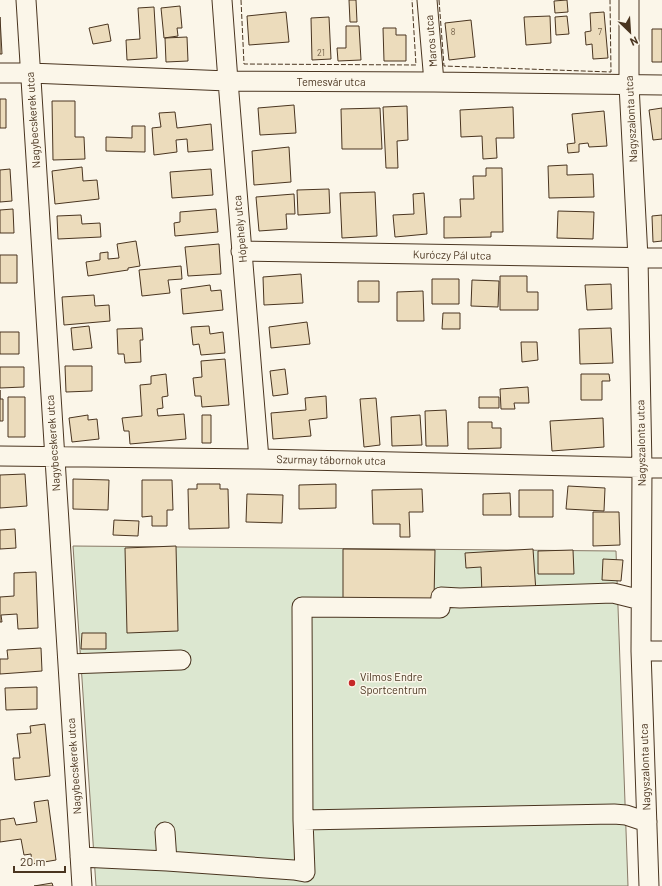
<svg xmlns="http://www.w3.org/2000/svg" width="662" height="886" font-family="Barlow,sans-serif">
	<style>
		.green { fill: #dce7d0; stroke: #887966 }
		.building { fill: #ecdcbc; stroke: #4a3520 }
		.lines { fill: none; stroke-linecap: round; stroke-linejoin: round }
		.minor-casing { stroke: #4a3520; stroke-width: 21 }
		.minor { stroke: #fbf6e9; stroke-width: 19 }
		.fence { stroke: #4a3520; stroke-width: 1; stroke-dasharray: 5 2; stroke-linecap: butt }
		.poi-dot { fill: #c62828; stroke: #fbf6e9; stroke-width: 1.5 }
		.labels { text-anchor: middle; stroke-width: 3; stroke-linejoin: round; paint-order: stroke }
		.number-label { font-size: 9px; fill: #725f47 }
		.street-label { font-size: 11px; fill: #4a3520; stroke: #fbf6e9 }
		.poi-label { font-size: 11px; fill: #4a3520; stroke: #fbf6e9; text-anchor: start }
	</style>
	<rect width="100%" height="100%" fill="#fbf6e9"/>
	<path class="green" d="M73,546L616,551L628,886H96Z"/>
	<path class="building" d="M349,0H356L357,22H350Z
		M567,0L568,12L555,13L554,1Z
		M180,6L182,28H177L178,36L164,38L161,8Z
		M154,7L157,58L127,60L126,40L140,39L138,8Z
		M286,12L289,42L249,45L247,16Z
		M604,12L608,58L593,59L592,44L586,45L585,32L591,31L590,13Z
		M550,16L551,43L526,45L524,17Z
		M567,16L569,34L556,35L555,17Z
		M0,17L2,54H0Z
		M329,17L331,59L312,60L311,18Z
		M471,20L475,57L449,60L445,23Z
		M108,24L111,41L93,44L89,28Z
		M346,26H359L361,60L338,61L337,48H346Z
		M383,28H396V35H406V61H384Z
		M652,29H662V62H652Z
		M187,37L188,61L166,62L165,38Z
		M0,99H6V128H0Z
		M52,101H75V137H84L85,159L53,160Z
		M294,105L296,133L260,135L258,108Z
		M407,106L408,140L397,141L398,168H386L383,107Z
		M513,107L514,138H496L497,158L483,159L482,136L461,137L460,110Z
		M380,108L382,149H342L341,109Z
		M662,108V139L653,140L649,110Z
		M604,111L607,146L589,147L588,143L579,144V152L568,153L567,144L575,143L572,114Z
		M175,112L177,128L211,124L213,150L188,152L187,139L176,140L177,152L154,155L152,128L161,127L159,113Z
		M132,126H145V152L106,151V137L132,138Z
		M289,147L291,182L254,185L252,151Z
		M567,165V175L593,174L594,197L549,198L548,166Z
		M82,167L83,181L97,180L99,199L55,204L52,171Z
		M486,168H502L503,232H491V237L444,238V217H461L460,199H474L473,176H486Z
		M10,169L12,201L0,202V170Z
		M211,169L213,195L172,198L170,172Z
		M329,189L330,213L298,215L297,190Z
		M375,192L377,236L342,238L340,193Z
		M424,193L427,234L395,237L393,215L414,214L413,194Z
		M294,194L295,214H286L287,229L259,231L256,197Z
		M13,209L14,233H0V210Z
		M216,209L218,232L175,236L174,223L180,222V212Z
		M558,211L594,212L593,239L557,238Z
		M81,215L82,224L100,223L101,237L58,239L57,216Z
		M662,215V241L653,242L652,216Z
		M136,241L140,266L128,268V270L88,276L86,262L100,260V253L108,252V259L119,258L117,244Z
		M219,244L221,274L188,276L185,247Z
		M0,255H17V283H0Z
		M181,266L182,279L168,280L170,293L142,296L139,270Z
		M301,274L303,303L264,305L263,277Z
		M500,276H527V292H538V310H500Z
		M432,279H459V304H432Z
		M472,280L499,281L498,307L471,306Z
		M358,281H379V302H358Z
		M611,284L612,309L587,310L585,285Z
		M210,285L211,291L221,290L223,310L183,314L181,289Z
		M423,291L424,321H397V292Z
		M94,295L95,306L109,305L110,321L64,325L62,297Z
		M443,313H460V329H442Z
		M307,322L310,344L271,348L269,327Z
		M89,326L92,348L73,350L71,328Z
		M209,326L210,334L223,332L225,353L201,355L199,344L193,345L191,327Z
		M142,328L143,340H140L141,362L125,363L124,354H118L117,329Z
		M611,328L613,363L580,364L579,329Z
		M0,332H19V354H0Z
		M521,342H537L538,360L522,362Z
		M225,359L229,405L202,407L201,396H195L193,378L202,377L201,361Z
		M65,366H92V391L66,392Z
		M0,367H24V387L0,388Z
		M285,369L288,394L273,396L270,371Z
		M166,374L168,396L162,397L163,408L157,409L158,416L184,414L186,439L130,444L129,431H124L122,418L142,416L140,385L151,384V376Z
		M581,374H609L610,381H602V400H581Z
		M528,387L529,403H514L515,409H501L500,389Z
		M0,390V399H3V421H0Z
		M326,396L327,418L309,420L311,436L273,439L271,413L306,410L305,398Z
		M8,397H25V437H8Z
		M479,397H499V408H479Z
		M376,398L380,445L364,447L360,399Z
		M446,410L448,446H426L425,411Z
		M88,415V420L97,419L99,439L72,442L69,418Z
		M202,415H211V443H202Z
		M420,415L422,445L392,446L391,417Z
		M603,418L604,447L552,451L550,421Z
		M468,422H492V428H501V448L468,449Z
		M25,474L27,506L0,508V475Z
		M73,479L109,480L108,510L73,509Z
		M142,480H172L173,510H167V526H152V516L142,517Z
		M197,484H220V489H228L229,528L189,529L188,489H197Z
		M336,484V508L299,509V485Z
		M568,486L605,488L604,511L566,509Z
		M422,489L423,512H409L410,537H400V524H373L372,490Z
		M519,490H553V517H519Z
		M510,493L511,515H483V494Z
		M247,494L283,495L282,523L246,522Z
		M593,512H619L620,545L593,546Z
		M114,520L139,521L138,536L113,535Z
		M15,529L16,548L0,549V530Z
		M176,546L178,631L127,633L125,548Z
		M343,549L435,550L434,599L343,598Z
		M533,549L536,592L482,595L481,567L466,568L465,553Z
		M573,550L574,574H538V551Z
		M603,559L623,560L621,581L602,580Z
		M36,572L38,628L18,629L17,614L1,615L2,622H0V597L14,596V573Z
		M82,633H106V649H81Z
		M41,648L42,671L0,674V659H8L7,650Z
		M37,687V709L6,710L5,688Z
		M45,724L50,776L15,780L13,758H20L17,734L31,733L30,726Z
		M48,800L56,860L32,864L31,854L24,855L21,839L0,842V820L14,818L16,825L37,822L34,802Z
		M52,883L53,886H34Z"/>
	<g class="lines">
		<g class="minor-casing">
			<path id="minor" d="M26,0L82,886
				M222,0L228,81L259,459
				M427,0L434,82
				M629,0V85L638,258L642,468L641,651L649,886
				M0,73H30L228,81L434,82L662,85
				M241,251L662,258
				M0,456L259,459L662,468
				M641,651H662
				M68,664L181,660
				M303,820L614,814L626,815L647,822
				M165,832L167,861
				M80,857L167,861L294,870L305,872L303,820L302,607L440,608L441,597L460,598L613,593L641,600"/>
		</g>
		<use href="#minor" class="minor"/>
		<path class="fence" d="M241,0L244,64L416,65L412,0
			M439,0L444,66L611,72L610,0"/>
	</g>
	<circle class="poi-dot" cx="352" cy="683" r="4"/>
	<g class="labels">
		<g class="number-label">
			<text x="453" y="35">8</text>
			<text x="600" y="35">7</text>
			<text x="321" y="56">21</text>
		</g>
		<g class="street-label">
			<text transform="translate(431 41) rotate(-95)" y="4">Maros utca</text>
			<text x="331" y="86">Temesvár utca</text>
			<text transform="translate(631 119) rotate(-93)" y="4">Nagyszalonta utca</text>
			<text transform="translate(33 120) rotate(-94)" y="4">Nagybecskerek utca</text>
			<text transform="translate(240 229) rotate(-95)" y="4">Hópehely utca</text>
			<text transform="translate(452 255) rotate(1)" y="4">Kuróczy Pál utca</text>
			<text transform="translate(53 443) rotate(-94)" y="4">Nagybecskerek utca</text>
			<text transform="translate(641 443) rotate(-91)" y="4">Nagyszalonta utca</text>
			<text transform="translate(331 460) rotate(1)" y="4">Szurmay tábornok utca</text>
			<text transform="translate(74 766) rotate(-94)" y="4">Nagybecskerek utca</text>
			<text transform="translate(645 767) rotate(-92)" y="4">Nagyszalonta utca</text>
		</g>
		<g class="poi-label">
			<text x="360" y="681">Vilmos Endre<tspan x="360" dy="13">Sportcentrum</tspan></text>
		</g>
	</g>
	<g transform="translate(630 32) rotate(155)" stroke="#fbf6e9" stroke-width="3" paint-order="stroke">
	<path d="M0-3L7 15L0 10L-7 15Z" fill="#4a3520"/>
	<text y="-6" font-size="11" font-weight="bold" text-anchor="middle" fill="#4a3520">N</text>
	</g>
	<path d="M14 866v6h51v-6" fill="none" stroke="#4a3520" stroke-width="2"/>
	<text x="20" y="866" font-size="12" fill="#4a3520" stroke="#fbf6e9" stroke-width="3" paint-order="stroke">20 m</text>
</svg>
